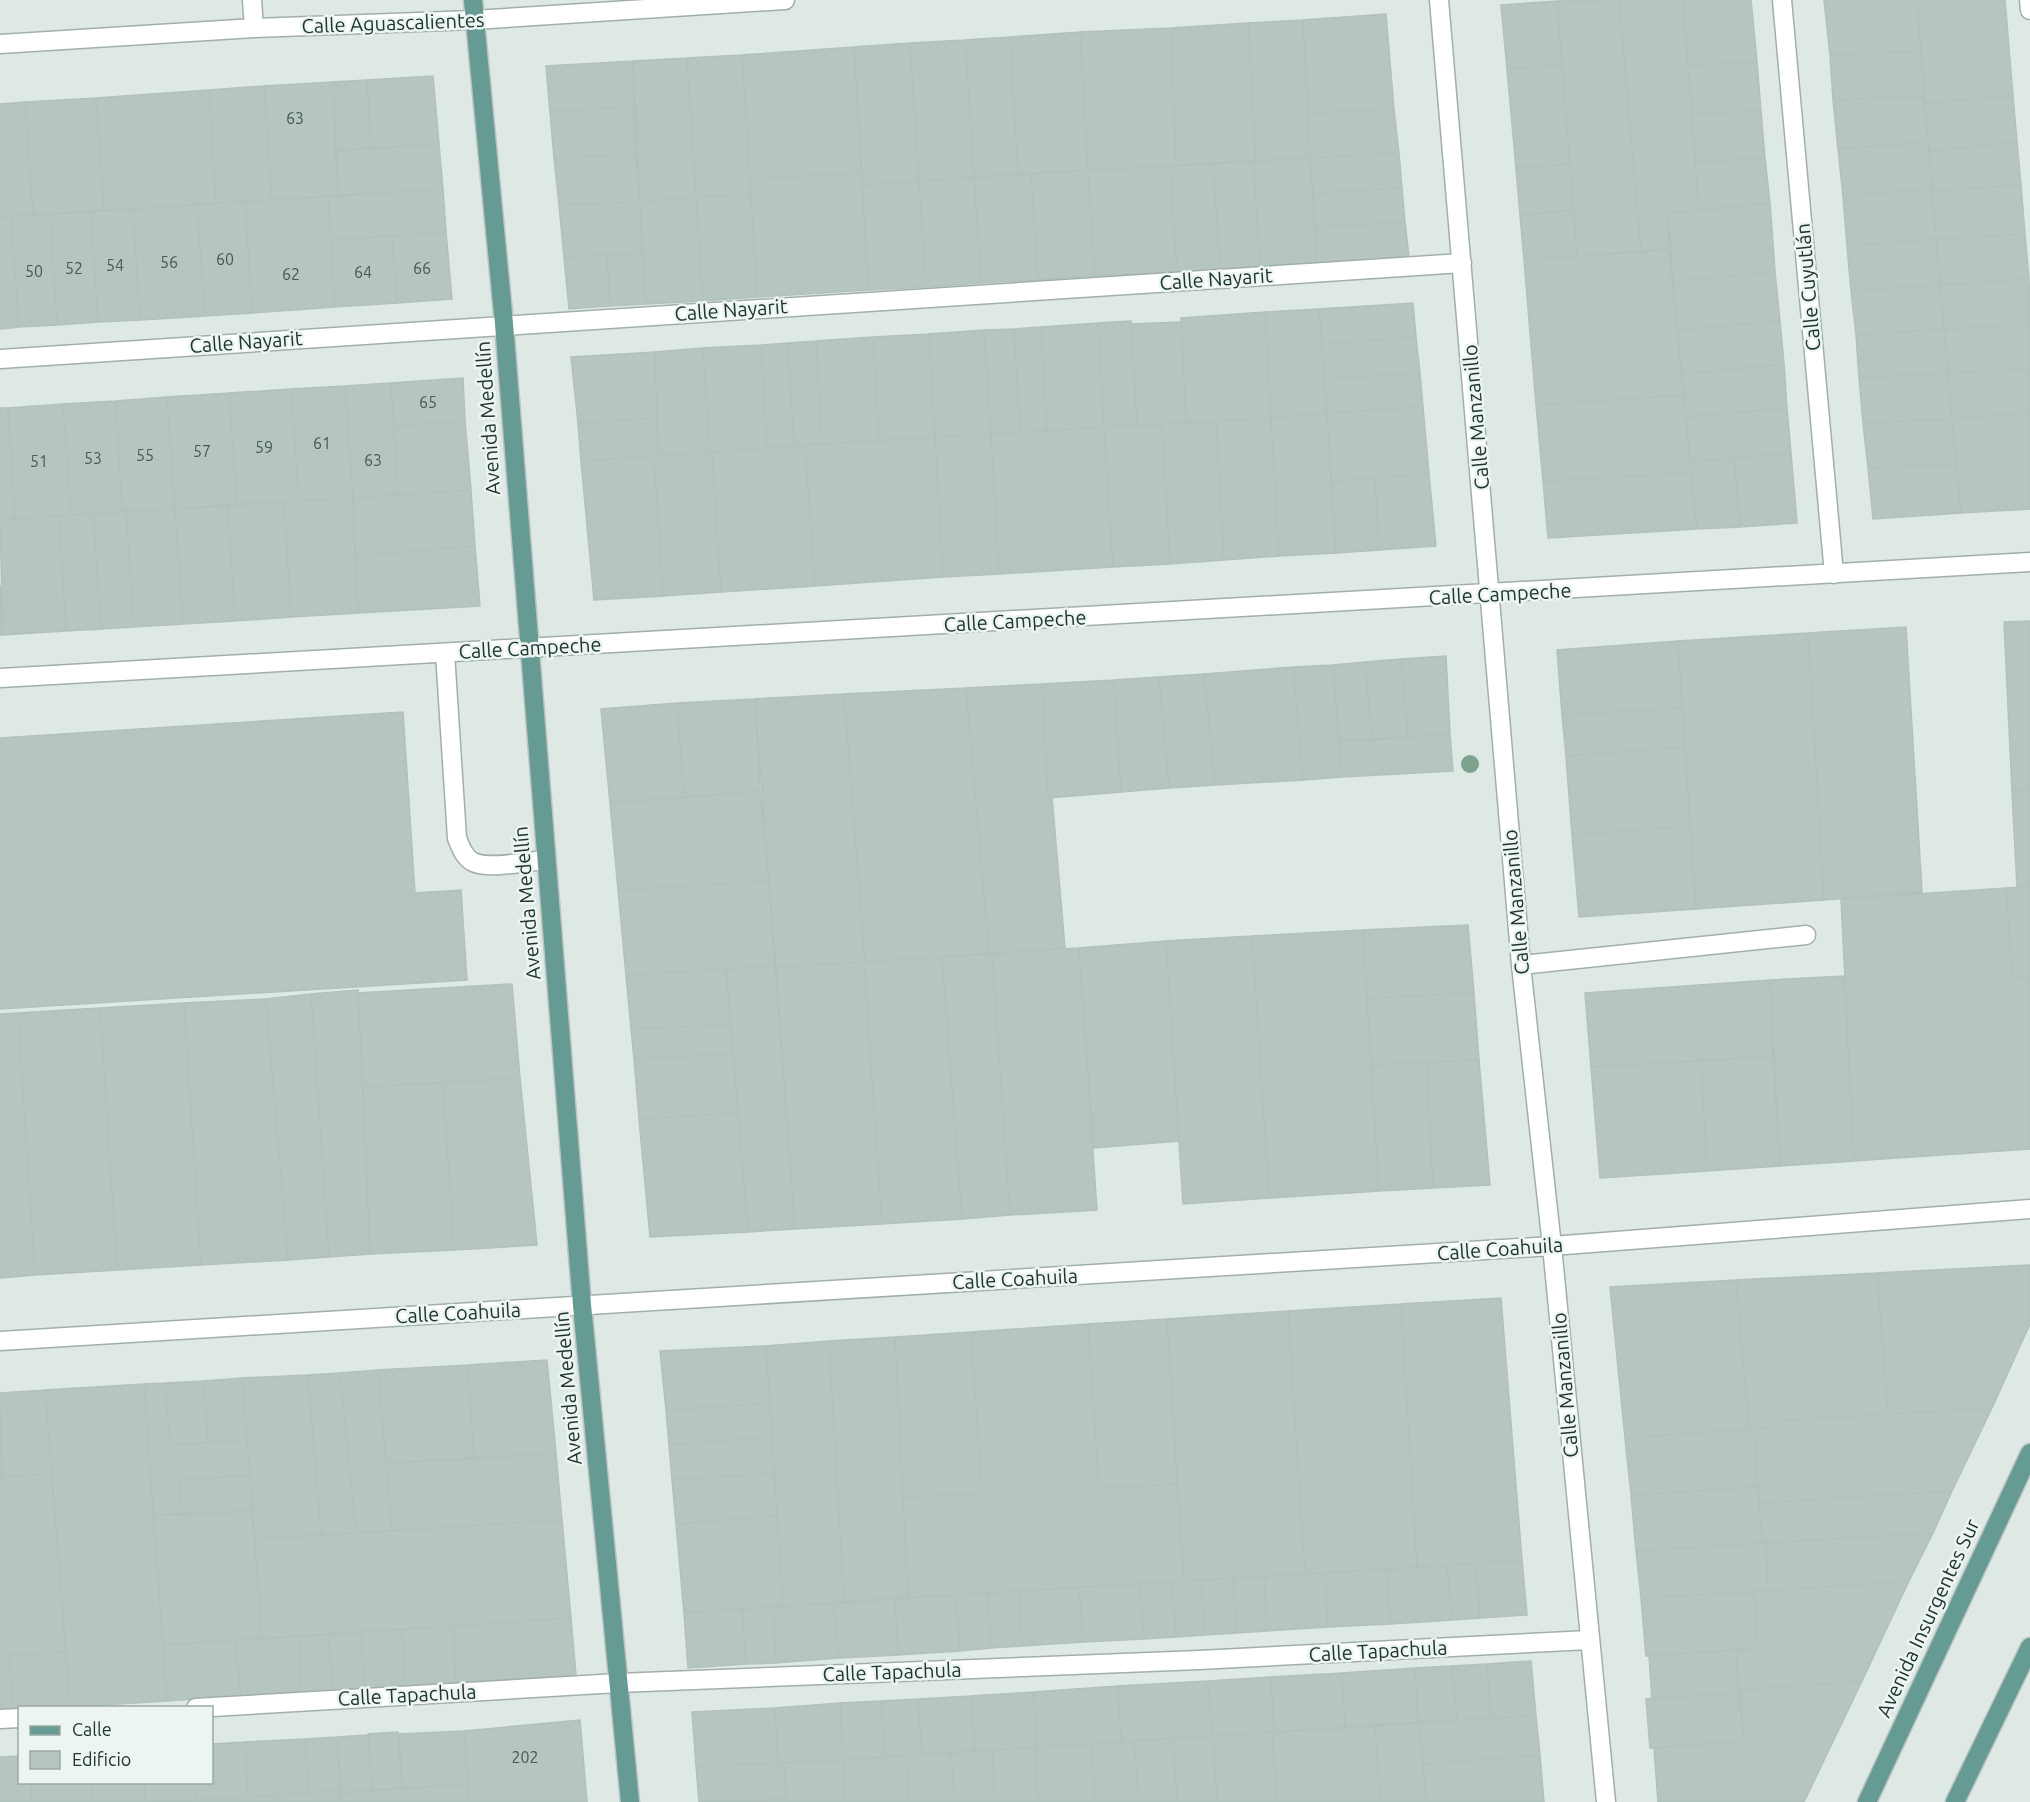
<svg xmlns="http://www.w3.org/2000/svg" width="2030" height="1802" font-family="Ubuntu,sans-serif">
	<style>
		.building { fill: #b6c5c0; stroke: #b1c1bc; stroke-width: 1.5 }
		.lines { fill: none; stroke-linecap: round; stroke-linejoin: round }
		.minor-casing { stroke: #a1afab; stroke-width: 21 }
		.major-casing { stroke: #bcc3c2; stroke-width: 21 }
		.minor { stroke: #fff; stroke-width: 18 }
		.major { stroke: #659b92; stroke-width: 18 }
		.tree { fill: #7da38f }
		.labels { text-anchor: middle; stroke-width: 5; stroke-linejoin: round; paint-order: stroke }
		.number-label { font-size: 16px; fill: #465a56 }
		.street-label { font-size: 20px; fill: #203632; stroke: #edf5f2 }
	</style>
	<rect width="100%" height="100%" fill="#dee8e4"/>
	<path class="building" d="M1619,0L1641,252L1577,256L1557,1Z
		M1619,0H1683L1699,210L1668,213L1669,249L1641,252Z
		M1683,0H1751L1757,62L1688,65Z
		M1824,0H1917L1921,51L1830,55Z
		M1917,0H2005L2013,96L1925,103Z
		M1557,1L1562,65L1507,69L1501,5Z
		M1386,14L1394,109L1308,113L1303,20Z
		M1303,20L1310,158L1256,161L1248,23Z
		M1248,23L1256,161L1176,166L1171,28Z
		M1171,28L1176,166L1088,170L1080,32Z
		M1080,32L1088,170L1018,174L1010,37Z
		M1010,37L1018,174L974,177L965,40Z
		M965,40L974,177L919,181L910,43Z
		M910,43L919,181L862,185L854,47Z
		M854,47L862,173L750,179L742,55Z
		M1921,51L1924,96L1833,100L1830,55Z
		M742,55L751,194L696,197L687,58Z
		M687,58L696,197L640,202L633,61Z
		M633,61L634,106L550,112L546,66Z
		M1757,62L1761,111L1692,114L1688,65Z
		M1562,65L1570,164L1516,168L1507,69Z
		M433,76L439,144L371,148L367,80Z
		M367,80L371,148L335,151L333,82Z
		M333,82L339,196L272,200L264,86Z
		M264,86L272,200L216,203L209,90Z
		M209,90L216,203L104,211L96,98Z
		M1924,96L1928,142L1838,149L1833,100Z
		M2013,96L2017,142L1929,151L1925,103Z
		M96,98L104,211L33,215L25,102Z
		M25,102L33,215L0,217V104Z
		M634,106L636,154L554,158L550,112Z
		M1394,109L1399,153L1310,158L1308,113Z
		M1761,111L1765,158L1695,162L1692,114Z
		M1928,142L1932,189L1843,196L1838,149Z
		M2017,142L2021,185L1932,191L1929,151Z
		M439,144L443,189L339,196L335,151Z
		M1399,153L1402,188L1313,193L1310,158Z
		M636,154L640,202L559,205L554,158Z
		M1310,158L1317,263L1260,266L1253,161Z
		M1765,158L1770,203L1699,210L1695,162Z
		M1253,161L1260,266L1220,269L1213,163Z
		M1213,163L1220,269L1177,272L1170,166Z
		M1570,164L1573,210L1520,215L1516,168Z
		M1170,166L1177,272L1095,276L1088,170Z
		M1088,170L1095,276L1038,280L1031,174Z
		M862,173L868,290L757,297L750,179Z
		M1031,174L1038,280L981,283L974,177Z
		M974,177L981,283L926,287L919,181Z
		M919,181L926,287L868,290L862,185Z
		M2021,185L2025,234L1936,239L1932,191Z
		M1402,188L1405,222L1315,227L1313,193Z
		M443,189L446,232L331,240L328,196Z
		M1932,189L1936,239L1847,246L1843,196Z
		M751,194L757,297L703,301L696,197Z
		M328,196L335,307L252,313L245,201Z
		M696,197L703,301L646,304L640,202Z
		M245,201L252,313L205,316L197,205Z
		M640,202L642,253L564,257L559,205Z
		M1770,203L1775,272L1673,281L1668,213Z
		M197,205L205,316L140,320L133,209Z
		M133,209L140,320L98,322L91,211Z
		M1573,210L1577,256L1524,260L1520,215Z
		M91,211L98,322L57,325L50,214Z
		M50,214L57,325L19,327L11,216Z
		M11,216L19,327L0,329V217Z
		M1405,222L1409,257L1317,263L1315,227Z
		M446,232L452,299L397,303L392,236Z
		M2025,234L2029,279L1940,285L1936,239Z
		M392,236L397,303L335,307L331,240Z
		M1936,239L1940,285L1851,291L1847,246Z
		M1669,249L1684,395L1536,405L1524,260Z
		M642,253L646,304L610,306L607,255Z
		M607,255L610,306L569,309L564,257Z
		M1775,272L1780,321L1678,330L1673,281Z
		M2029,279L2030,324L1944,329L1940,285Z
		M1940,285L1944,329L1856,335L1851,291Z
		M1413,303L1416,337L1322,344L1319,309Z
		M1319,309L1327,413L1271,418L1265,312Z
		M1265,312L1271,418L1186,423L1181,318Z
		M1131,321L1137,425L1104,427L1098,323Z
		M1780,321L1784,364L1681,374L1678,330Z
		M1181,322L1186,423L1137,425L1131,324Z
		M1098,323L1104,427L1047,431L1041,327Z
		M2030,324V369L1948,373L1944,329Z
		M1041,327L1047,431L1020,432L1014,329Z
		M1014,329L1020,432L991,434L984,330Z
		M1944,329L1948,373L1859,378L1856,335Z
		M984,330L991,434L935,437L929,334Z
		M929,334L935,437L879,441L873,337Z
		M873,337L879,441L822,444L816,341Z
		M1416,337L1420,373L1324,379L1322,344Z
		M816,341L822,444L794,446L788,343Z
		M788,343L794,446L767,448L761,345Z
		M761,345L767,448L710,452L703,348Z
		M703,348L710,452L658,456L655,352Z
		M655,352L657,418L578,423L571,357Z
		M1784,364L1787,408L1686,417L1681,374Z
		M2030,369V413L1952,419L1948,373Z
		M1420,373L1423,407L1327,413L1324,379Z
		M1948,373L1952,419L1863,423L1859,378Z
		M463,378L465,421L394,426L391,383Z
		M391,383L398,495L353,498L345,386Z
		M345,386L353,498L299,501L291,389Z
		M291,389L299,501L237,504L229,393Z
		M229,393L237,504L175,509L167,397Z
		M1684,395L1691,473L1543,481L1536,405Z
		M167,397L175,509L122,512L116,401Z
		M116,401L122,512L71,515L63,404Z
		M63,404L71,515L15,519L8,408Z
		M1423,407L1429,474L1331,481L1327,413Z
		M0,408H8L15,519L0,520Z
		M1787,408L1791,453L1690,462L1686,417Z
		M1327,413L1336,553L1279,556L1271,418Z
		M2030,413V509L1961,513L1952,419Z
		M657,418L658,456L581,461L578,423Z
		M1271,418L1279,556L1224,560L1216,421Z
		M1952,419L1956,464L1868,468L1863,423Z
		M465,421L471,490L398,495L394,426Z
		M1216,421L1224,560L1170,564L1162,424Z
		M1162,424L1170,564L1113,567L1104,427Z
		M1104,427L1113,567L999,574L991,434Z
		M991,434L999,574L943,577L935,437Z
		M935,437L943,577L815,586L805,445Z
		M805,445L815,586L721,592L712,452Z
		M712,452L721,592L663,596L654,456Z
		M1791,453L1797,523L1740,527L1734,458Z
		M654,456L663,596L594,600L581,461Z
		M1734,458L1740,527L1697,529L1690,462Z
		M1956,464L1961,513L1873,519L1868,468Z
		M1691,473L1697,529L1548,538L1543,481Z
		M1429,474L1436,546L1379,550L1375,478Z
		M1375,478L1379,550L1336,553L1331,481Z
		M471,490L475,546L355,556L353,498Z
		M353,498L358,613L291,617L284,502Z
		M284,502L291,617L235,621L228,506Z
		M228,506L235,621L183,624L175,509Z
		M175,509L183,624L134,627L126,511Z
		M126,511L134,627L101,629L93,514Z
		M93,514L101,629L66,631L59,516Z
		M59,516L66,631L3,635L0,520Z
		M475,546L480,606L358,613L355,556Z
		M0,585L3,635H0Z
		M2030,621V790L2012,791L2004,622Z
		M1906,627L1922,892L1824,900L1808,633Z
		M1808,633L1824,900L1696,909L1678,641Z
		M1678,641L1682,708L1562,715L1557,650Z
		M1446,656L1450,734L1408,737L1401,659Z
		M1401,659L1408,737L1372,740L1365,662Z
		M1365,662L1372,740L1339,741L1333,665Z
		M1333,665L1342,777L1303,780L1293,667Z
		M1293,667L1303,780L1215,785L1204,674Z
		M1204,674L1215,785L1169,788L1159,677Z
		M1159,677L1169,788L1121,792L1114,680Z
		M1114,680L1121,792L1048,798L1042,684Z
		M1042,684L1048,798L1052,797L1065,948L989,954L966,688Z
		M966,688L989,954L865,962L844,694Z
		M844,694L865,962L775,967L755,699Z
		M755,699L760,791L684,798L677,703Z
		M677,703L684,798L610,803L601,709Z
		M1682,708L1685,747L1566,756L1562,715Z
		M403,712L415,893L461,890L467,980L0,1009V738Z
		M1450,734L1453,771L1342,777L1339,741Z
		M1685,747L1690,826L1572,835L1566,756Z
		M2030,790V887L2017,888L2012,791Z
		M760,791L769,881L618,890L610,803Z
		M1690,826L1696,909L1579,917L1572,835Z
		M769,881L776,966L626,975L618,890Z
		M2030,887V977L2012,978L2006,888Z
		M2006,888L2012,978L2030,977V1149L1854,1161L1841,899Z
		M1468,925L1474,993L1367,998L1363,930Z
		M1363,930L1379,1191L1269,1198L1252,936Z
		M1252,936L1269,1198L1183,1204L1166,941Z
		M1166,941L1179,1141L1094,1148L1079,948Z
		M1079,948L1097,1210L1010,1215L992,953Z
		M992,953L1010,1215L962,1219L942,957Z
		M942,957L962,1219L882,1224L864,962Z
		M864,962L882,1224L795,1229L775,967Z
		M776,966L795,1229L748,1232L726,969Z
		M726,969L731,1025L631,1029L626,975Z
		M1844,976L1854,1161L1780,1166L1770,980Z
		M1770,980L1773,1056L1591,1067L1585,993Z
		M512,984L520,1078L363,1087L358,993Z
		M358,990L370,1254L329,1257L311,994Z
		M1474,993L1479,1060L1371,1065L1367,998Z
		M311,994L329,1257L288,1260L266,999Z
		M266,999L288,1260L201,1265L184,1003Z
		M184,1003L201,1265L117,1270L100,1008Z
		M100,1008L117,1270L35,1275L18,1013Z
		M18,1013L35,1275L0,1278V1014Z
		M731,1025L733,1054L634,1059L631,1029Z
		M733,1054L738,1113L639,1119L634,1059Z
		M1773,1056L1780,1166L1707,1171L1701,1061Z
		M1479,1060L1490,1185L1433,1188L1427,1062Z
		M1701,1061L1707,1171L1600,1178L1591,1067Z
		M1427,1062L1433,1188L1379,1191L1371,1065Z
		M520,1078L537,1245L454,1250L443,1083Z
		M443,1083L454,1250L370,1254L363,1087Z
		M738,1113L748,1232L650,1237L639,1119Z
		M2030,1265V1324L1992,1408L1888,1414L1877,1273Z
		M1877,1273L1888,1414L1774,1421L1775,1427L1749,1429L1736,1280Z
		M1736,1280L1749,1429L1625,1438L1610,1287Z
		M1501,1298L1522,1560L1417,1567L1401,1304Z
		M1401,1304L1417,1567L1305,1574L1288,1311Z
		M1288,1311L1305,1574L1184,1581L1167,1319Z
		M1167,1319L1177,1484L1099,1488L1088,1324Z
		M1088,1324L1099,1488L1177,1484L1184,1581L908,1598L903,1497L982,1494L971,1332Z
		M971,1332L982,1494L903,1497L895,1337Z
		M895,1337L908,1598L844,1603L829,1341Z
		M829,1341L844,1603L783,1606L766,1346Z
		M766,1346L770,1403L666,1410L660,1351Z
		M547,1360L556,1453L474,1459L468,1365Z
		M468,1365L474,1459L386,1463L378,1370Z
		M378,1370L392,1531L356,1533L340,1373Z
		M340,1373L356,1533L321,1535L308,1375Z
		M308,1375L321,1535L255,1539L242,1378Z
		M242,1378L247,1440L208,1443L204,1381Z
		M204,1381L208,1443L170,1445L165,1383Z
		M165,1383L170,1445L247,1440L250,1475L179,1480L182,1515H153L144,1384Z
		M144,1384L167,1701L70,1707L45,1390Z
		M45,1390L52,1474L1,1477L0,1393Z
		M770,1403L772,1437L669,1445L666,1410Z
		M1992,1408L1952,1491L1759,1503L1754,1429L1775,1427L1774,1421Z
		M1754,1429L1758,1487L1631,1495L1625,1438Z
		M772,1437L774,1473L672,1480L669,1445Z
		M556,1453L562,1520L392,1531L386,1463Z
		M0,1469L1,1477L52,1474L66,1652L0,1656Z
		M774,1473L777,1516L676,1524L672,1480Z
		M250,1475L252,1511L182,1515L179,1480Z
		M1758,1487L1762,1543L1636,1551L1631,1495Z
		M1952,1491L1933,1533L1762,1543L1759,1503Z
		M252,1511L262,1639L163,1645L153,1515Z
		M777,1516L783,1606L684,1613L676,1524Z
		M562,1520L571,1618L262,1639L255,1539Z
		M1933,1533L1909,1581L1768,1591L1766,1543Z
		M1766,1543L1768,1591L1641,1598L1636,1551Z
		M1522,1560L1527,1615L1480,1618L1476,1563Z
		M1476,1563L1480,1618L1452,1620L1447,1565Z
		M1447,1565L1452,1620L1391,1624L1386,1569Z
		M1386,1569L1391,1624L1328,1627L1325,1573Z
		M1325,1573L1328,1627L1267,1631L1264,1577Z
		M1264,1577L1267,1631L1236,1633L1233,1578Z
		M1233,1578L1236,1633L1205,1635L1201,1580Z
		M1201,1580L1205,1635L1176,1637L1172,1582Z
		M1909,1581L1862,1681L1738,1690L1736,1650L1758,1648L1754,1592Z
		M1172,1582L1176,1637L1144,1639L1140,1584Z
		M1140,1584L1144,1639L1083,1642L1079,1587Z
		M1079,1587L1083,1642L1022,1646L1019,1591Z
		M1019,1591L1022,1646L991,1648L988,1593Z
		M1754,1592L1758,1648L1646,1656L1641,1598Z
		M988,1593L991,1648L960,1651L956,1595Z
		M956,1595L960,1651L898,1655L895,1598Z
		M895,1598L898,1655L839,1658L833,1603Z
		M833,1603L839,1658L776,1663L773,1607Z
		M773,1607L776,1663L746,1664L742,1609Z
		M742,1609L746,1664L688,1668L684,1613Z
		M571,1618L576,1675L455,1683L454,1626Z
		M454,1626L455,1683L405,1686L402,1629Z
		M402,1629L405,1686L364,1689L361,1632Z
		M361,1632L364,1689L333,1690L328,1634Z
		M328,1634L333,1690L301,1692L299,1636Z
		M299,1636L301,1692L241,1696L235,1640Z
		M235,1640L241,1696L167,1701L163,1645Z
		M1736,1650L1738,1693L1652,1699L1649,1656Z
		M66,1652L70,1707L20,1708V1711H13L9,1656Z
		M0,1656H9L13,1711L0,1712Z
		M1531,1661L1536,1716L1491,1718L1487,1664Z
		M1487,1664L1491,1718L1457,1720L1452,1666Z
		M1452,1666L1457,1720L1418,1723L1415,1668Z
		M1415,1668L1418,1723L1345,1728L1342,1673Z
		M1342,1673L1345,1728L1274,1732L1271,1677Z
		M1271,1677L1274,1732L1212,1736L1208,1681Z
		M1208,1681L1212,1736L1121,1742L1118,1686Z
		M1862,1681L1804,1802H1658L1654,1748L1744,1741L1738,1690Z
		M1118,1686L1121,1742L1036,1747L1034,1692Z
		M1034,1692L1036,1747L975,1751L971,1696Z
		M1740,1693L1744,1741L1650,1748L1646,1699Z
		M971,1696L975,1751L922,1754L918,1699Z
		M918,1699L922,1754L885,1757L881,1701Z
		M881,1701L885,1757L843,1760L840,1703Z
		M840,1703L843,1760L778,1763L775,1708Z
		M775,1708L778,1763L696,1766L692,1712Z
		M1536,1716L1540,1755L1423,1764L1419,1722Z
		M580,1720L587,1802H469L464,1731Z
		M1419,1722L1426,1802H1380L1375,1725Z
		M1375,1725L1380,1802H1277L1272,1732Z
		M464,1731L468,1784L402,1788L399,1734Z
		M398,1732L402,1788L372,1790L368,1734Z
		M1272,1732L1277,1802H1217L1213,1736Z
		M368,1735L372,1790L340,1793L337,1737Z
		M1213,1736L1217,1802H1177L1173,1738Z
		M337,1737L341,1790L308,1793L305,1739Z
		M1173,1738L1177,1802H1139L1134,1741Z
		M305,1739L308,1793L248,1797L245,1742Z
		M1134,1741L1139,1802H1095L1092,1744Z
		M245,1742L248,1797L196,1800L194,1782H212V1744Z
		M1092,1744L1095,1802H1038L1035,1747Z
		M1035,1747L1038,1802H995L992,1750Z
		M992,1750L995,1802H955L951,1753Z
		M951,1753L955,1802H909L906,1755Z
		M906,1755L909,1802H845L843,1760Z
		M1540,1755L1544,1802H1426L1423,1764Z
		M20,1756V1782H31L32,1802H0V1757Z
		M843,1760L845,1802H786L784,1763Z
		M784,1763L786,1799L699,1802L696,1766Z
		M31,1782H92L93,1802H32Z
		M92,1782H144L145,1802H93Z
		M144,1782H194L196,1800L145,1802Z
		M468,1784L469,1802H341L340,1793Z
		M341,1790V1802H279L278,1795Z
		M278,1795L279,1802H216V1799Z
		M216,1799V1802H167L196,1800Z
		M786,1799V1802H735Z"/>
	<g class="lines">
		<g class="minor-casing">
			<path id="minor" d="M252,0L254,28
				M1439,0L1521,965L1552,1246L1606,1802
				M1782,0L1834,574
				M2029,0L2030,10
				M0,44L254,28L474,20L785,0
				M0,359L1462,263
				M445,653L457,838C461,848 464,857 473,862C489,870 528,861 546,860
				M0,678L2030,562
				M1521,965L1806,935
				M0,1341L1552,1246L2030,1209
				M196,1708L618,1683L1199,1660L1589,1640
				M0,1719L20,1718"/>
		</g>
		<g class="major-casing">
			<path id="major" d="M473,0L504,324L582,1305L630,1802
				M1867,1802L2030,1453
				M1955,1802L2030,1647"/>
		</g>
		<use href="#minor" class="minor"/>
		<use href="#major" class="major"/>
	</g>
	<circle class="tree" cx="1470" cy="764" r="9"/>
	<g class="labels">
		<g class="number-label">
			<text x="295" y="124">63</text>
			<text x="225" y="265">60</text>
			<text x="169" y="268">56</text>
			<text x="115" y="271">54</text>
			<text x="74" y="274">52</text>
			<text x="422" y="274">66</text>
			<text x="34" y="277">50</text>
			<text x="363" y="278">64</text>
			<text x="291" y="280">62</text>
			<text x="428" y="408">65</text>
			<text x="322" y="449">61</text>
			<text x="264" y="453">59</text>
			<text x="202" y="457">57</text>
			<text x="145" y="461">55</text>
			<text x="93" y="464">53</text>
			<text x="373" y="466">63</text>
			<text x="39" y="467">51</text>
			<text x="525" y="1763">202</text>
		</g>
		<g class="street-label">
			<text transform="translate(393 23) rotate(-2)" y="7">Calle Aguascalientes</text>
			<text transform="translate(1216 279) rotate(-4)" y="7">Calle Nayarit</text>
			<text transform="translate(1808 287) rotate(-95)" y="7">Calle Cuyutlán</text>
			<text transform="translate(731 310) rotate(-4)" y="7">Calle Nayarit</text>
			<text transform="translate(246 342) rotate(-4)" y="7">Calle Nayarit</text>
			<text transform="translate(1476 417) rotate(-95)" y="7">Calle Manzanillo</text>
			<text transform="translate(488 418) rotate(-94)" y="7">Avenida Medellín</text>
			<text transform="translate(1500 594) rotate(-3)" y="7">Calle Campeche</text>
			<text transform="translate(1015 621) rotate(-3)" y="7">Calle Campeche</text>
			<text transform="translate(530 648) rotate(-3)" y="7">Calle Campeche</text>
			<text transform="translate(1516 902) rotate(-95)" y="7">Calle Manzanillo</text>
			<text transform="translate(527 903) rotate(-95)" y="7">Avenida Medellín</text>
			<text transform="translate(1500 1249) rotate(-4)" y="7">Calle Coahuila</text>
			<text transform="translate(1015 1279) rotate(-3)" y="7">Calle Coahuila</text>
			<text transform="translate(458 1313) rotate(-3)" y="7">Calle Coahuila</text>
			<text transform="translate(1565 1385) rotate(-95)" y="7">Calle Manzanillo</text>
			<text transform="translate(568 1388) rotate(-95)" y="7">Avenida Medellín</text>
			<text transform="translate(1928 1618) rotate(-65)" y="7">Avenida Insurgentes Sur</text>
			<text transform="translate(1378 1651) rotate(-3)" y="7">Calle Tapachula</text>
			<text transform="translate(892 1672) rotate(-2)" y="7">Calle Tapachula</text>
			<text transform="translate(407 1695) rotate(-3)" y="7">Calle Tapachula</text>
		</g>
	</g>
	<rect x="18" y="1706" width="195" height="78" fill="#edf5f2" stroke="#9ba9a5" stroke-width="1.5"/>
	<rect x="30" y="1726" width="30" height="9" fill="#659b92" stroke="#9ba9a5" stroke-width="1.5"/>
	<text x="72" y="1736" font-size="18" fill="#203632">Calle</text>
	<rect x="30" y="1751" width="30" height="18" fill="#b6c5c0" stroke="#9ba9a5" stroke-width="1.5"/>
	<text x="72" y="1766" font-size="18" fill="#203632">Edificio</text>
</svg>
